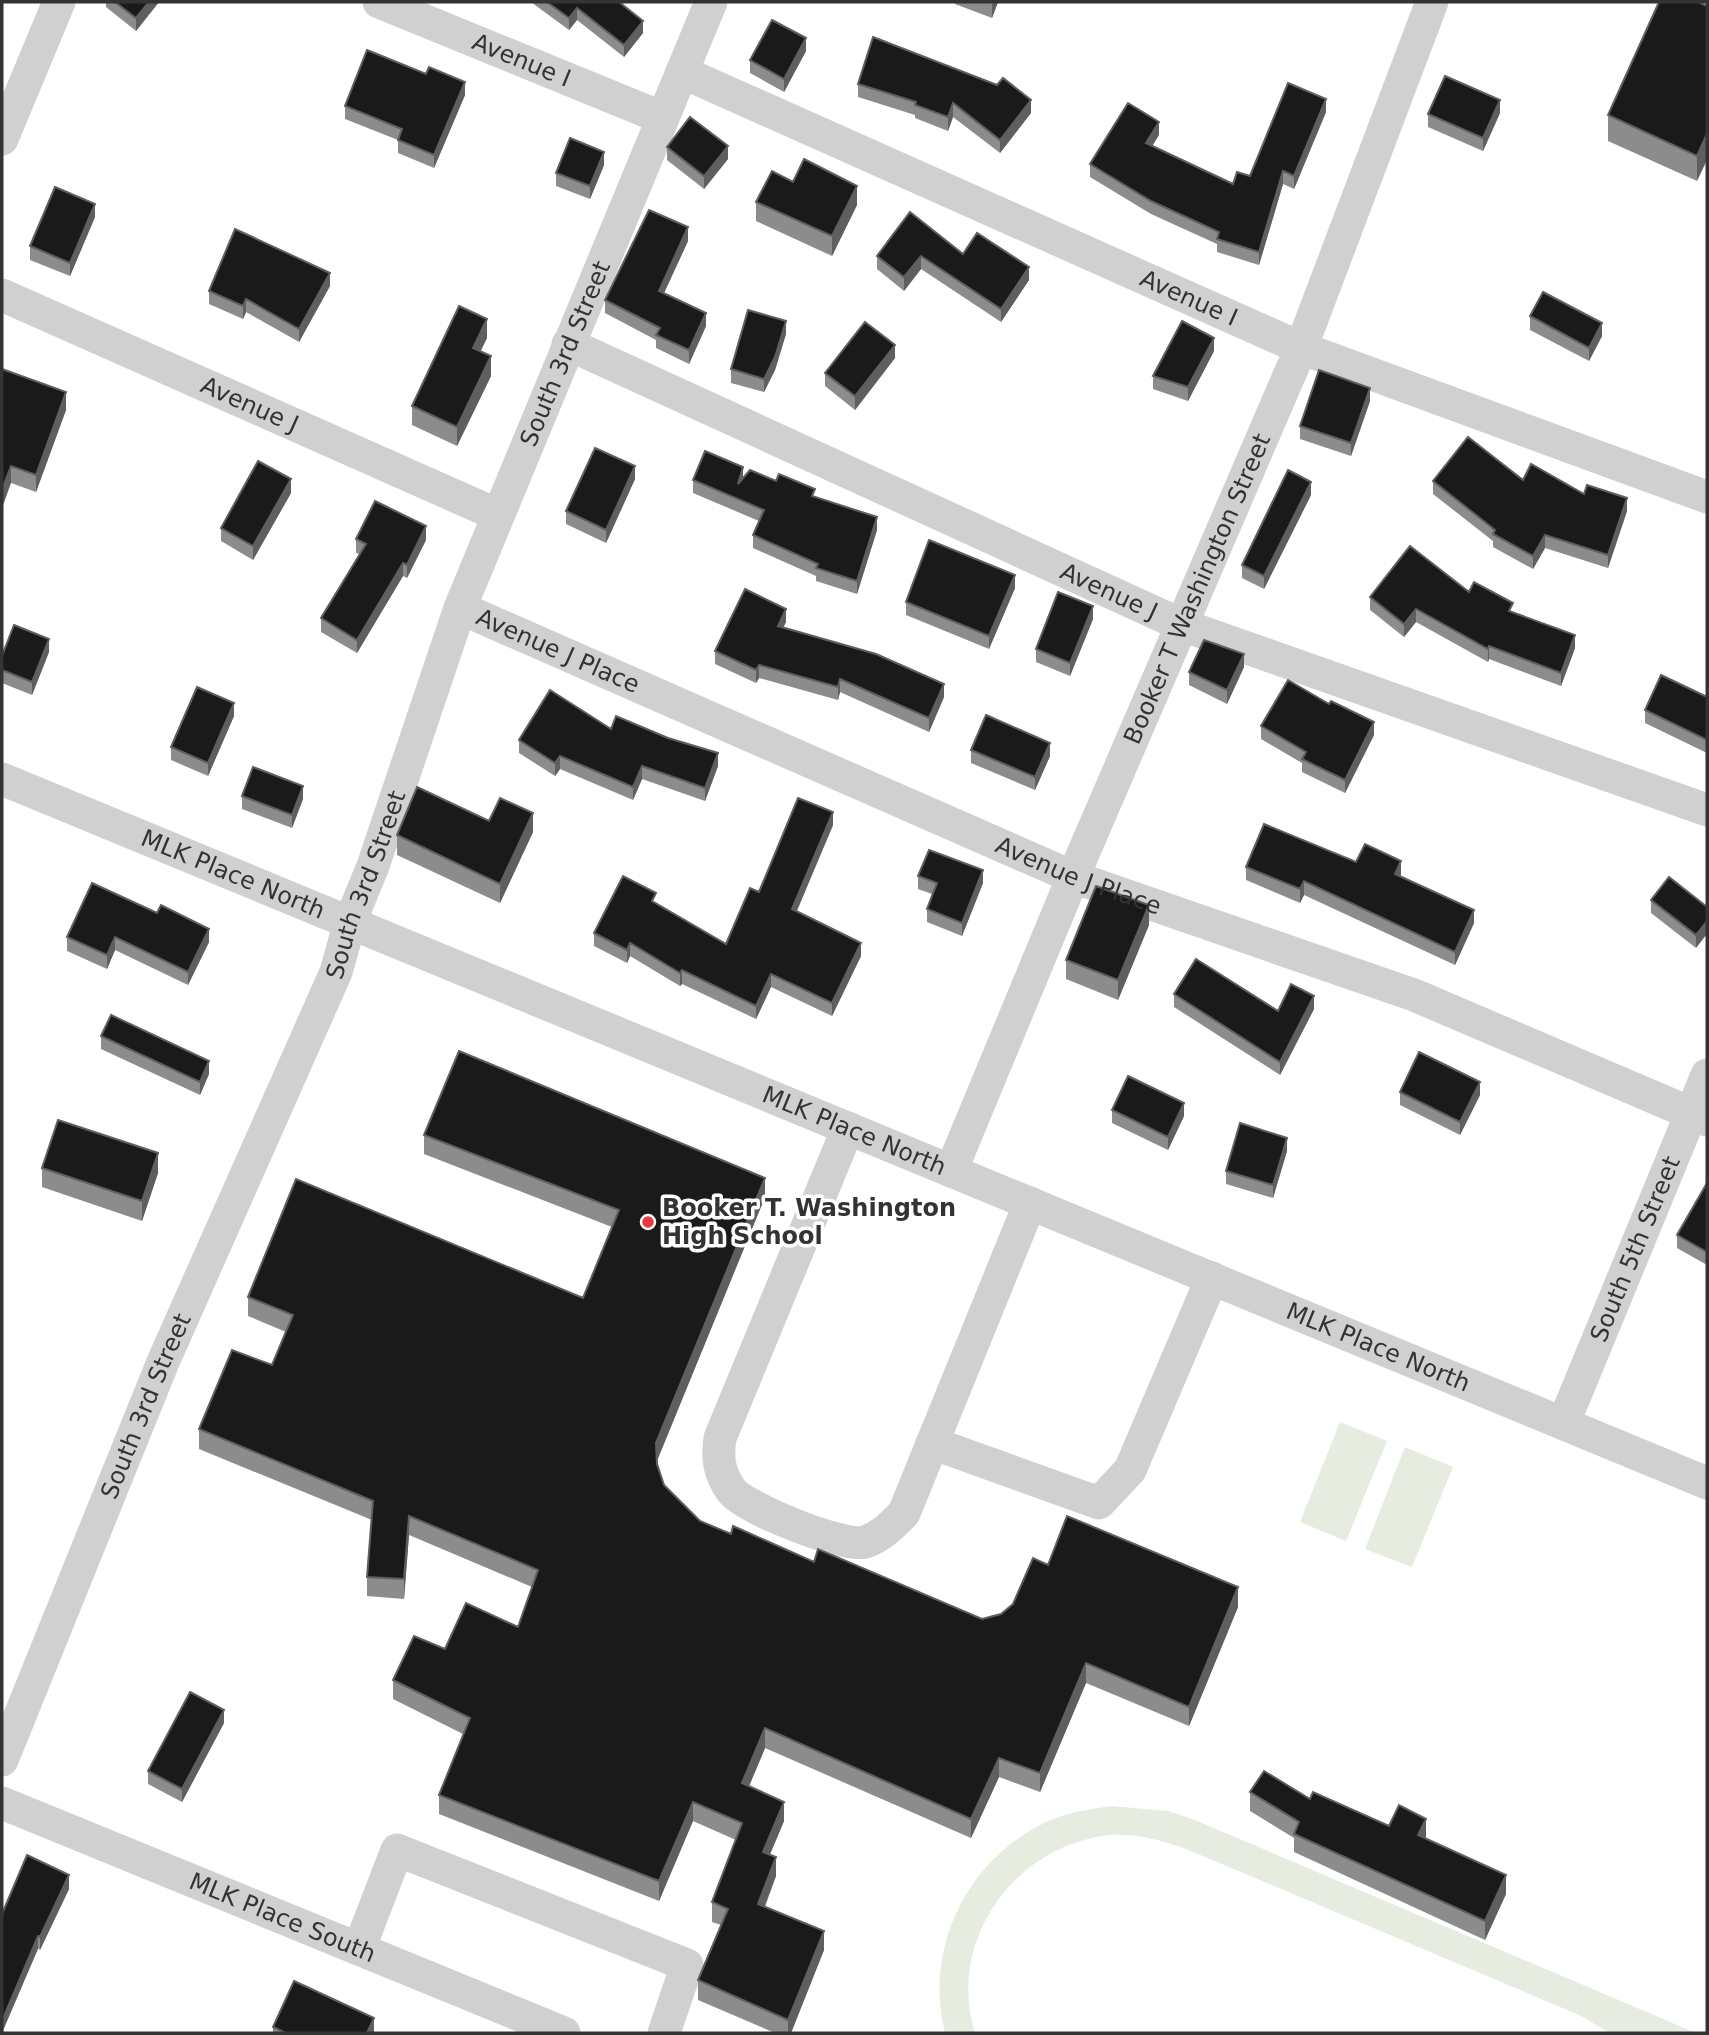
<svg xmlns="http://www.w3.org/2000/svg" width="1709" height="2035" font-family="'DejaVu Sans',sans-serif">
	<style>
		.grass { fill: #e6ecdf }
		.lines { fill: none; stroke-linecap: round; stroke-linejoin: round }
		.minor { stroke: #d0d0d0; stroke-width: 33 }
		.wall { fill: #8c8c8c }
		.shaded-wall { fill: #5f5f5f }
		.building { fill: #1a1a1a; stroke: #5f5f5f; stroke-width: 2 }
		.poi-dot { fill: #e63946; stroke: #fff; stroke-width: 2.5 }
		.labels { text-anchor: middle; stroke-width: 7; stroke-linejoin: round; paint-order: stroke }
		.street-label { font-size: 24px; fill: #333; stroke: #fff }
		.poi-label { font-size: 24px; font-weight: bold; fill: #333; stroke: #fff; text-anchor: start }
	</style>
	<rect width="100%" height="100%" fill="#fff"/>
	<path class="grass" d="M1340,1422L1387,1441L1346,1541L1300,1522Z
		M1405,1447L1453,1467L1412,1567L1365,1549Z
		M1111,1806L1168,1811L1195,1820L1696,2033H1610L1579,2015L1184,1848C1160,1840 1136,1833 1110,1835C1015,1845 946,1940 975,2033H945C923,1945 970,1854 1053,1819C1072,1812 1091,1809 1111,1806Z"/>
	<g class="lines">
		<g class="minor">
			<path id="s1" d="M379,2L663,118"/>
			<path id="s2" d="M682,72L1301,348L1707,497"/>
			<path d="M2,139L59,2"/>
			<path id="s3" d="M2,295L498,515"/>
			<path id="s4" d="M568,344L1182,625L1707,810"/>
			<path id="s5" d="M460,608L1073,877L1414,995L1707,1120"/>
			<path id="s6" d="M2,779L1707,1483"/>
			<path d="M848,1128L720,1438C717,1458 719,1473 731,1490C744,1508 843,1548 865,1542C882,1536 892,1525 904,1513L1030,1203"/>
			<path id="s7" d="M951,1171L1073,877L1301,348L1432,2"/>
			<path id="s8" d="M1564,1422L1707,1075"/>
			<path d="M932,1443L1099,1503L1130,1470L1212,1278"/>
			<path id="s9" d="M2,1760L163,1362L336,972L350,922L373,866L460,608L711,2"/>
			<path id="s10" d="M2,1803L564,2033"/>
			<path d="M359,1949L397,1850L687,1965L664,2033"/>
		</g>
	</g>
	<path class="wall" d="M106,2H159L136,31L106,7Z
		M531,2H619L643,33L624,57L577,20L569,30Z
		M955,2H998L992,18L955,4Z
		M1698,2L1697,181L1608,141V115Z
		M806,51L784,92L750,73V60Z
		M858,84L1031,113L1000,153L953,117L948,131L915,118V115L858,97Z
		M465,95L434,168L398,153V140L345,119V106Z
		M1326,112L1294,189L1283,184L1259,265L1217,252V244L1151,214L1090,177V164L1159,135L1152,146L1233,184L1250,176Z
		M1500,113L1483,151L1428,127V114Z
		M667,147L728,159L704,189L667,160Z
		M604,165L590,199L556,186V173Z
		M793,182L857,205L832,256L756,221V202Z
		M95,217L70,276L30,260V246Z
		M688,241L664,293L706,326L689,364L656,348V340L605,313V300Z
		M963,254L1029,280L1001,322L921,269L904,291L877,269V256Z
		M330,286L299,342L246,312L243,319L209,304V291Z
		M1530,316L1602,336L1589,361L1530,330Z
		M786,334L775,370L764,392L731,383V369Z
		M487,338L480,351L491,376L457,446L412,425V406Z
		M1214,351L1188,401L1153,389V376Z
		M895,358L855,410L825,386V373Z
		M2,369L66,410L36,492L11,483Z
		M1370,401L1351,456L1300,439V426Z
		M743,478L815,497L877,530L857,594L816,581V576L753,548V535L759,521L693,493V480Z
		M635,479L606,543L566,524V511Z
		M1523,480L1584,494L1627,511L1608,568L1545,548L1533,569L1493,547V541L1433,494V481Z
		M291,493L253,560L221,541V528Z
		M1311,495L1264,589L1242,578V565Z
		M356,539L426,540L407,578L403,576L357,653L321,632V618L360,554L356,553Z
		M1015,588L989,649L906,615V602Z
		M1469,592L1513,612L1575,648L1561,686L1489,659L1488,662L1416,622L1404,637L1370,610V597Z
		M1093,619L1070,676L1036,662V649Z
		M786,622L783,627L944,697L929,732L840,692L838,700L759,678L756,683L715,664V651Z
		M49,652L32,695L2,683V656Z
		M1244,667L1227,704L1189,685V672Z
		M1707,697V753L1645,723V710Z
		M234,716L208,776L171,760V747Z
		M1261,726L1374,735L1345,793L1302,772V763L1261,739Z
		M611,729L718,766L705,801L642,779L633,800L560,769L555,776L519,753V740Z
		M971,750L1050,756L1035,790L971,763Z
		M242,796L303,799L292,828L242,809Z
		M489,821L533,832L500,903L397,855V835Z
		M833,825L797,911L861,956L832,1016L771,987L756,1019L682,984L680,986L630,956L627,963L594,946V933L656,903L726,944L759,892Z
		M1356,862L1401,874V876L1474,923L1455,965L1304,895L1300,903L1246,880V867Z
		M918,876L983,883L962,936L927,922V909L932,894L918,889Z
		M92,883L209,942L188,985L115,950L107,969L67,951V937Z
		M1651,900L1707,907L1696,948L1651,913Z
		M1149,925L1118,1000L1066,979V960Z
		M1174,994L1278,1011L1314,1009L1280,1075L1174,1007Z
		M101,1036L209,1074L200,1095L101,1049Z
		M1400,1092L1480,1095L1460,1135L1400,1105Z
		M1112,1110L1184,1116L1168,1150L1112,1123Z
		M424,1135L765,1197L657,1461L664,1485L700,1521L731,1534L982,1619L1001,1614L1013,1604L1048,1565L1238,1607L1189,1726L1086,1683L1040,1792L999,1777L971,1838L765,1748L749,1786L784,1821L770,1854L776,1876L765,1907L824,1950L791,2033H775L698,2000V1980L721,1925L712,1922V1902L736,1840L693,1821L659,1901L439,1814V1795L463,1734L393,1699V1680L445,1649L518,1627L532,1587L409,1535L404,1599L367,1596V1577L372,1520L199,1449V1429L272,1365L286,1332L248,1316V1297L583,1298L612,1227L424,1154Z
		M1287,1151L1273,1198L1226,1184V1171Z
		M42,1168L158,1173L142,1221L42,1187Z
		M1707,1183V1265L1677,1248V1235Z
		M224,1723L182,1802L148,1784V1771Z
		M1250,1792L1310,1799L1389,1826L1426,1837V1838L1506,1894L1485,1940L1294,1852V1838L1250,1811Z
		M69,1889L40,1950L2,1914Z
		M273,2027L374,2033H273Z"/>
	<path class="shaded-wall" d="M149,2H159L136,31V18Z
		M994,2H998L992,18V5Z
		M577,8V20L569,30V18Z
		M643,21V33L624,57V45Z
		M806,38V51L784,92V79Z
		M465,82V95L434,168V155Z
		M1326,99V112L1294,189V176Z
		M1031,100V113L1000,153V140Z
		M1500,100V113L1483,151V138Z
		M953,103V117L948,131V117Z
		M1159,122V135L1146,156V143Z
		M1707,134V160L1697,181V156Z
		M728,146V159L704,189V176Z
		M604,152V165L590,199V186Z
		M1283,171V184L1259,265V252Z
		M857,186V205L832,256V236Z
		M95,204V217L70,276V263Z
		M688,227V241L659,304V291Z
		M921,256V269L904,291V277Z
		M1029,267V280L1001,322V309Z
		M330,273V286L299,342V329Z
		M246,299V312L243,319V306Z
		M706,313V326L689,364V350Z
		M487,319V338L473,367V348Z
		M786,321V334L775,370L764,392V379Z
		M1602,323V336L1589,361V348Z
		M1214,338V351L1188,401V387Z
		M895,345V358L855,410V396Z
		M491,356V376L457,446V427Z
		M1370,388V401L1351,456V443Z
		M66,392V410L36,492V475Z
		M11,466V483L2,508V490Z
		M635,466V479L606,543V530Z
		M743,467V480L738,484Z
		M291,479V493L253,560V546Z
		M1311,482V495L1264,589V576Z
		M1627,498V511L1608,568V555Z
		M877,517V530L857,594V581Z
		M426,526V540L407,578V565Z
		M1545,535V548L1533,569V556Z
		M403,563V576L357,653V640Z
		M1015,575V588L989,649V636Z
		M1093,606V619L1070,676V663Z
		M786,609V622L778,639V626Z
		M1416,609V622L1404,637V624Z
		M1575,635V648L1561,686V673Z
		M49,639V652L32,695V682Z
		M1489,646V659L1488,662V649Z
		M1244,654V667L1227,704V690Z
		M759,665V678L756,683V670Z
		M840,679V692L838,700V687Z
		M944,684V697L929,732V718Z
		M234,703V716L208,776V763Z
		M1374,722V735L1345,793V780Z
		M1050,743V756L1035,790V777Z
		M718,753V766L705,801V788Z
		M560,756V769L555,776V763Z
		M642,766V779L633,800V787Z
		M303,786V799L292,828V815Z
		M833,812V825L792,922V909Z
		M533,813V832L500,903V884Z
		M1401,861V874L1395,887V874Z
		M983,870V883L962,936V923Z
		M1304,881V895L1300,903V889Z
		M1149,905V925L1118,1000V980Z
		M1474,910V923L1455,965V952Z
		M1707,921V934L1696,948V935Z
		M209,929V942L188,985V972Z
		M115,937V950L107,969V955Z
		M630,943V956L627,963V950Z
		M861,943V956L832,1016V1003Z
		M682,970V984L680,986V973Z
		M771,974V987L756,1019V1006Z
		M1314,996V1009L1280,1075V1062Z
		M209,1061V1074L200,1095V1082Z
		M1480,1082V1095L1460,1135V1122Z
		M1184,1103V1116L1168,1150V1137Z
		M1287,1138V1151L1273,1198V1185Z
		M158,1153V1173L142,1221V1201Z
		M765,1178V1197L656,1463V1443Z
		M409,1516V1535L404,1599V1579Z
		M1238,1587V1607L1189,1726V1707Z
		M1086,1663V1683L1040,1792V1773Z
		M224,1710V1723L182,1802V1789Z
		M765,1728V1748L742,1803V1783Z
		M999,1758V1777L971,1838V1819Z
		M693,1802V1821L659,1901V1881Z
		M784,1802V1821L763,1871V1852Z
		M1426,1819V1837L1418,1854V1835Z
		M776,1857V1876L758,1923V1904Z
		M69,1875V1889L40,1950V1937Z
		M1506,1875V1894L1485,1940V1921Z
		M824,1931V1950L791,2033H788V2020Z
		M38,1936V1949L2,2033V2021Z
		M374,2018V2033H367Z"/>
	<path class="building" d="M115,2H149L136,18Z
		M547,2H619L643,21L624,45L577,8L569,18Z
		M1659,2H1698L1707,6V134L1697,156L1608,115Z
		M772,20L806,38L784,79L750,60Z
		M873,37L997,85L1003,78L1031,100L1000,140L953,103L948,117L915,105L916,102L858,84Z
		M367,50L426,74L429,67L465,82L434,155L398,140L402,129L345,106Z
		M1445,76L1500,100L1483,138L1428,114Z
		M1288,83L1326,99L1294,176L1283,171L1259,252L1217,239L1219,232L1151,201L1090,164L1128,103L1159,122L1146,143L1233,184L1237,172L1250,176Z
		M690,117L728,146L704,176L667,147Z
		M570,138L604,152L590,186L556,173Z
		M804,159L857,186L832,236L756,202L772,171L793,182Z
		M55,187L95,204L70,263L30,246Z
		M649,210L688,227L659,291L706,313L689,350L656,335L660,328L605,300Z
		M910,212L963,254L977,233L1029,267L1001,309L921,256L904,277L877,256Z
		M235,229L330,273L299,329L246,299L243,306L209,291Z
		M1543,292L1602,323L1589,348L1530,316Z
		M459,306L487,319L473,348L491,356L457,427L412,406Z
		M748,310L786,321L775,357L764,379L731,369Z
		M1182,321L1214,338L1188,387L1153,376Z
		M865,322L895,345L855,396L825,373Z
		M2,369L66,392L36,475L11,466L2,490Z
		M1319,370L1370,388L1351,443L1300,426Z
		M1468,437L1523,480L1531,464L1584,494L1587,485L1627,498L1608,555L1545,535L1533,556L1493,534L1495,530L1433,481Z
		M595,448L635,466L606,530L566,511Z
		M705,451L743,467L738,484L750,470L776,481L779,474L815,489L812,496L877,517L857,581L816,568L818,564L753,535L764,510L693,480Z
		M258,461L291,479L253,546L221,528Z
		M1288,470L1311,482L1264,576L1242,565Z
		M375,501L426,526L407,565L403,563L357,640L321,618L366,544L356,539Z
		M929,540L1015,575L989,636L906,602Z
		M1410,546L1469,592L1474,582L1513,603L1509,611L1575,635L1561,673L1489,646L1488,649L1416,609L1404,624L1370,597Z
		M745,589L786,609L778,626L876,654L944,684L929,718L840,679L838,687L759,665L756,670L715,651Z
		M1058,592L1093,606L1070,663L1036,649Z
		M14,625L49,639L32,682L2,670V656Z
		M1204,640L1244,654L1227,690L1189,672Z
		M1661,675L1707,697V740L1645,710Z
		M1288,680L1329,704L1331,701L1374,722L1345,780L1302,759L1306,752L1261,726Z
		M197,687L234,703L208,763L171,747Z
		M550,690L611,729L616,716L668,738L718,753L705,788L642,766L633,787L560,756L555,763L519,740Z
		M986,715L1050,743L1035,777L971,750Z
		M253,767L303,786L292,815L242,796Z
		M417,787L489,821L500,798L533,813L500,884L397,835Z
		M798,798L833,812L792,909L861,943L832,1003L771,974L756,1006L682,970L680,973L630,943L627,950L594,933L623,876L656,893L652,901L726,944L750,888L759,892Z
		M1264,824L1356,862L1365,844L1401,861L1395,874L1474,910L1455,952L1304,881L1300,889L1246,867Z
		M929,850L983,870L962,923L927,909L937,883L918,876Z
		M1669,877L1707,907V921L1696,935L1651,900Z
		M92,883L157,913L161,905L209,929L188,972L115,937L107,955L67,937Z
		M1096,886L1149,905L1118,980L1066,960Z
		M1196,959L1278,1011L1291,984L1314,996L1280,1062L1174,994Z
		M111,1015L209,1061L200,1082L101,1036Z
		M459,1051L765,1178L656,1443L657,1464L664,1485L700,1521L731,1534L733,1526L814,1562L818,1549L982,1619L1001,1614L1013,1604L1033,1558L1048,1565L1067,1516L1238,1587L1189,1707L1086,1663L1040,1773L999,1758L971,1819L765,1728L742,1783L784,1802L763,1852L776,1857L758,1904L824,1931L788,2020L698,1980L728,1909L712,1902L742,1823L693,1802L659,1881L439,1795L470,1718L393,1680L414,1636L445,1649L466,1603L518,1627L538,1570L409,1516L404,1579L367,1577L373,1501L199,1429L232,1350L272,1365L293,1315L248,1297L296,1179L583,1298L619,1210L424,1135Z
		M1419,1052L1480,1082L1460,1122L1400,1092Z
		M1128,1076L1184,1103L1168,1137L1112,1110Z
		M58,1120L158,1153L142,1201L42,1168Z
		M1240,1123L1287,1138L1273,1185L1226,1171Z
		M1707,1183V1252L1677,1235Z
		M190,1692L224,1710L182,1789L148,1771Z
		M1264,1771L1310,1799L1313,1792L1389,1826L1399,1805L1426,1819L1418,1835L1506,1875L1485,1921L1294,1834L1299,1822L1250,1792Z
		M27,1855L69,1875L40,1937L38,1936L2,2021V1914Z
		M294,1981L374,2018L367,2033H286L273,2027Z"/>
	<circle class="poi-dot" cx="648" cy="1222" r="7"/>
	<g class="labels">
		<g class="street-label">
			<text dy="8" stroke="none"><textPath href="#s1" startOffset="154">Avenue I</textPath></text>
			<text dy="8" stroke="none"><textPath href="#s2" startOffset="555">Avenue I</textPath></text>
			<text dy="8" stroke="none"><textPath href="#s9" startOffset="1516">South 3rd Street</textPath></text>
			<text dy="8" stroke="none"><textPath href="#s3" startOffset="271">Avenue J</textPath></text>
			<text dy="8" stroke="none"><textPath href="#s7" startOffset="632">Booker T Washington Street</textPath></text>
			<text dy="8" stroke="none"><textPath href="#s4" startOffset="595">Avenue J</textPath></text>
			<text dy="8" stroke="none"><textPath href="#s5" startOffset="107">Avenue J Place</textPath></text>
			<text dy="8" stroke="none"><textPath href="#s6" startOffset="250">MLK Place North</textPath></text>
			<text dy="8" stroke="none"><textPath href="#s5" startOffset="674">Avenue J Place</textPath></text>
			<text dy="8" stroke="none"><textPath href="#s9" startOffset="948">South 3rd Street</textPath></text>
			<text dy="8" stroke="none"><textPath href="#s6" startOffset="922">MLK Place North</textPath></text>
			<text dy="8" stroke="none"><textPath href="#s8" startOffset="187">South 5th Street</textPath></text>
			<text dy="8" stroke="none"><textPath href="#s6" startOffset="1489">MLK Place North</textPath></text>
			<text dy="8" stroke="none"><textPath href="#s9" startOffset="382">South 3rd Street</textPath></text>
			<text dy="8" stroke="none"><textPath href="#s10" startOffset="303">MLK Place South</textPath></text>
		</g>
		<g class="poi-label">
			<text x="662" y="1216">Booker T. Washington<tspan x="662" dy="28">High School</tspan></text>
		</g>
	</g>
	<rect width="1709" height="2035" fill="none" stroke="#333333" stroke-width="7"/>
</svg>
